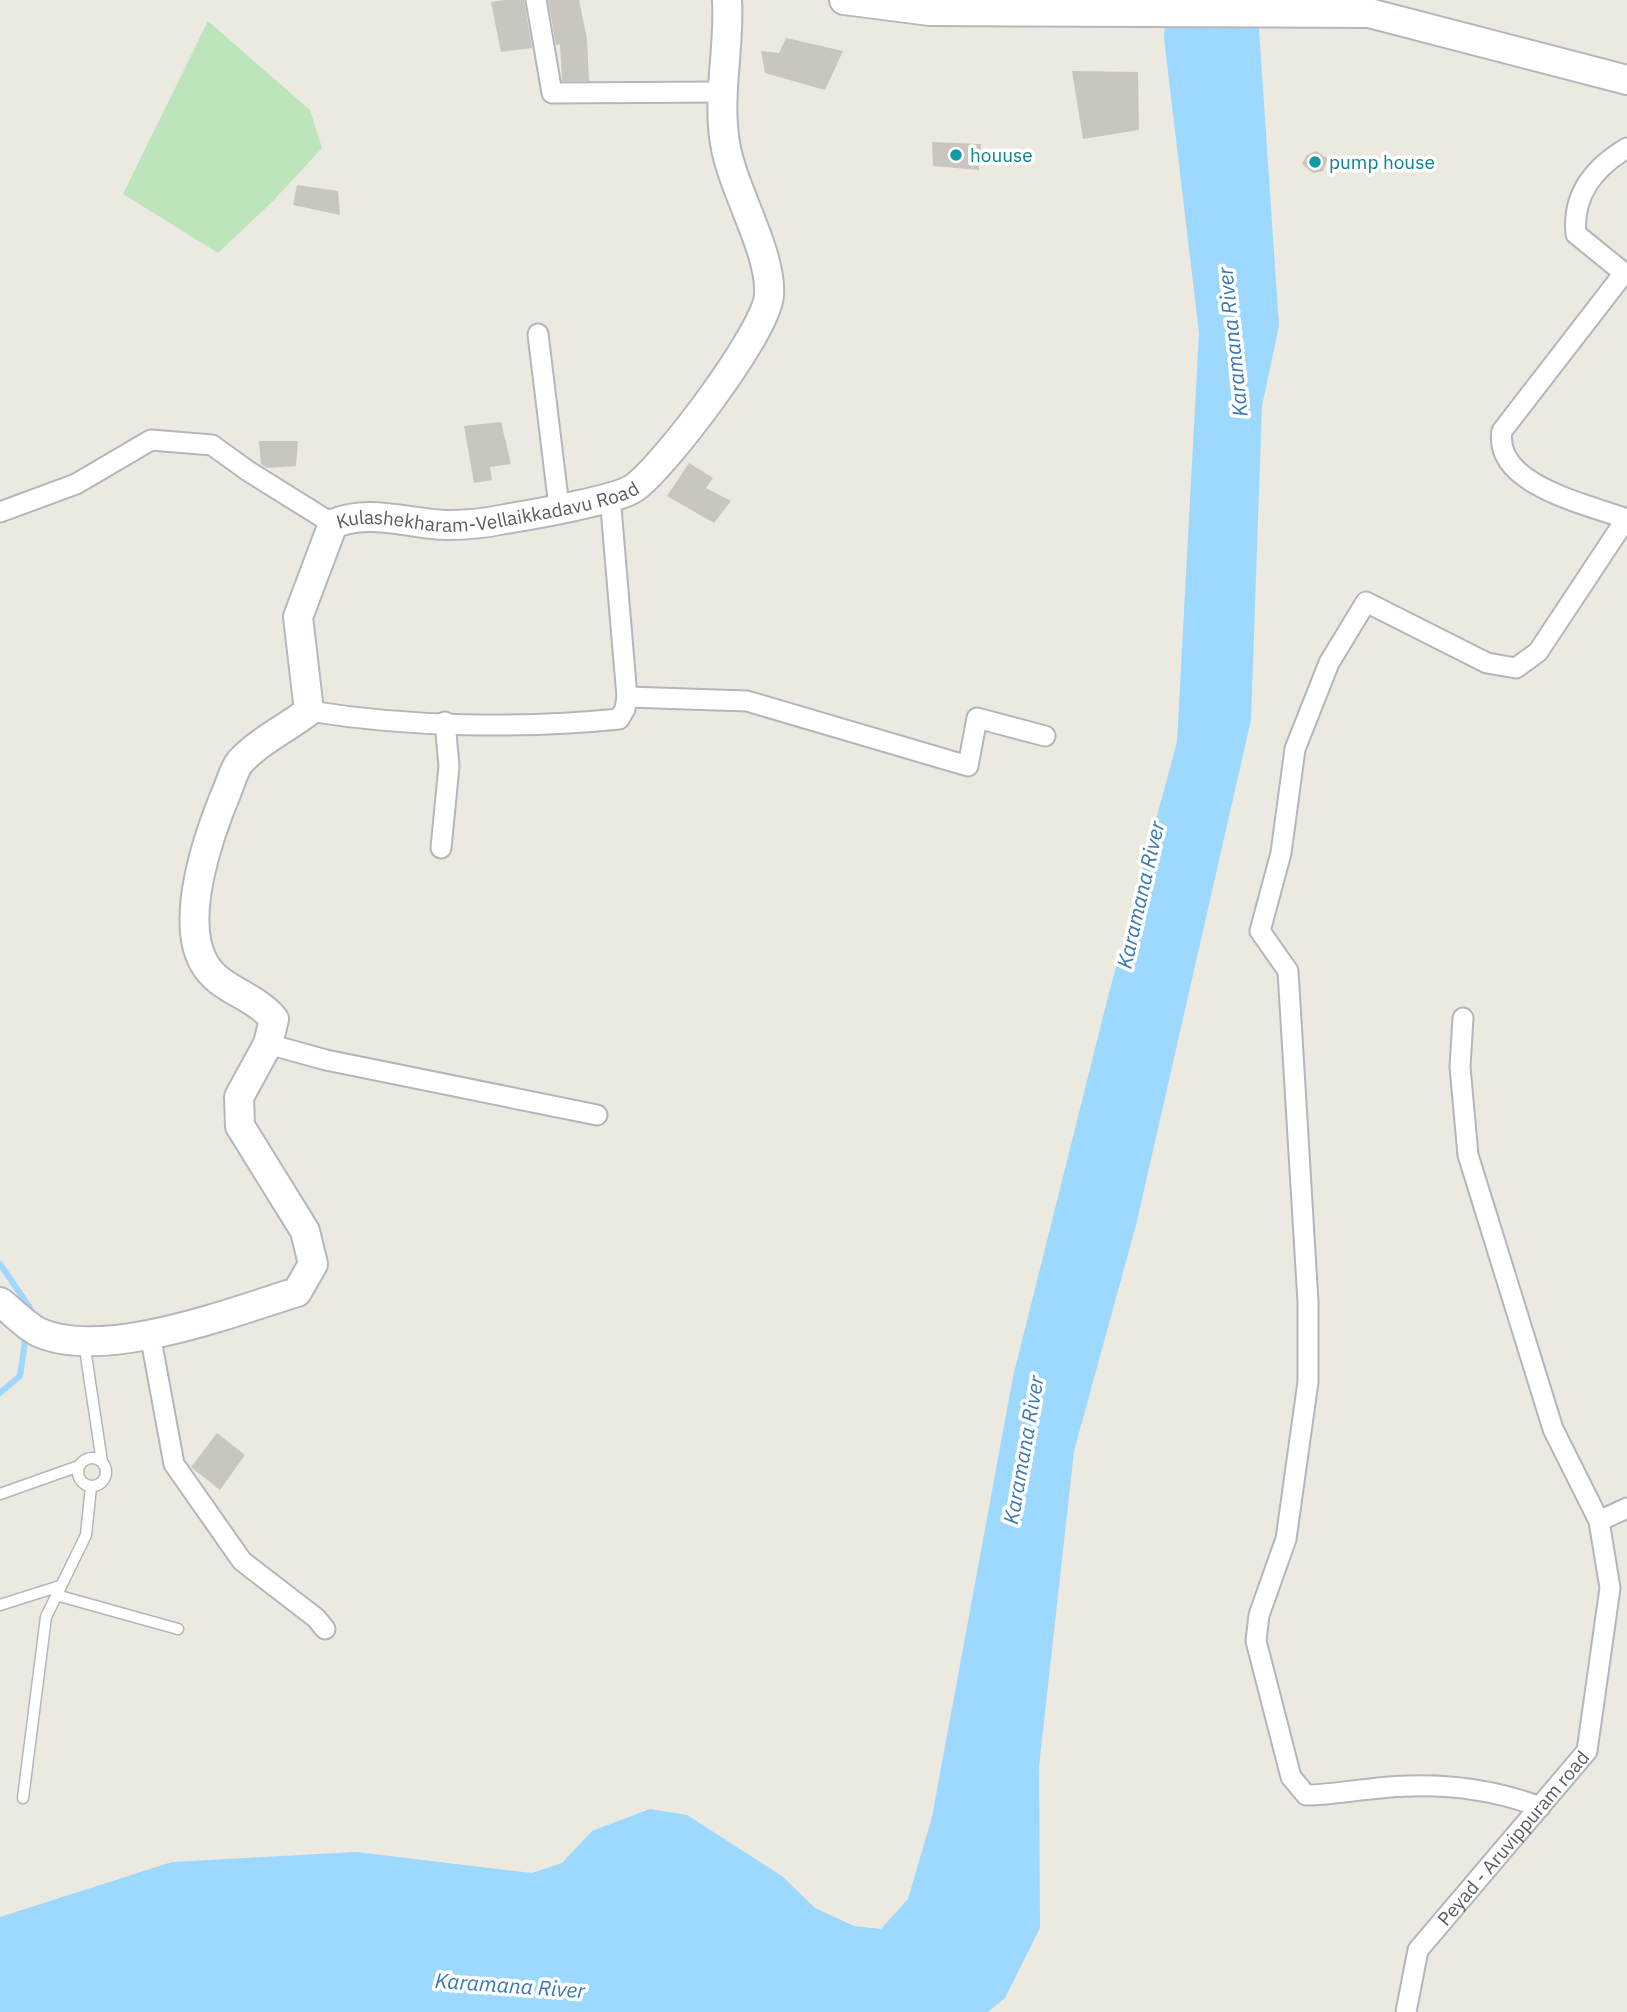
<svg xmlns="http://www.w3.org/2000/svg" width="1627" height="2012" font-family="'IBM Plex Sans',sans-serif">
	<style>
		.green { fill: #bde5bb }
		.water { fill: #9dd8ff }
		.lines { fill: none; stroke-linecap: round; stroke-linejoin: round }
		.stream { stroke: #9dd8ff; stroke-width: 6 }
		.building { fill: #c9c5bf }
		.lane-casing { stroke: #b3b6bb; stroke-width: 13 }
		.street-casing { stroke: #b3b6bb; stroke-width: 23 }
		.secondary-casing { stroke: #b4b8bd; stroke-width: 32 }
		.lane { stroke: #fff; stroke-width: 10 }
		.street { stroke: #fff; stroke-width: 19 }
		.secondary { stroke: #fff; stroke-width: 28 }
		.culture-dot { fill: #0f9aa8; stroke: #fff; stroke-width: 2.5 }
		.labels { text-anchor: middle; stroke-width: 7; stroke-linejoin: round; paint-order: stroke }
		.culture-label { font-size: 19px; fill: #0d838f; stroke: #fff; text-anchor: start }
		.street-label { font-size: 19px; fill: #595d61; stroke: #fff }
		.water-label { font-size: 21px; font-style: italic; fill: #3a79b1; stroke: #fff }
	</style>
	<rect width="100%" height="100%" fill="#ece9e0"/>
	<path class="green" d="M208,21L310,110L322,148L274,200L218,253L123,194Z"/>
	<path class="water" d="M1166,0H1257L1279,326L1262,406L1251,720L1136,1225L1074,1451L1039,1766L1040,1928L1005,1998L988,2012H0V1917L172,1862L356,1852L532,1873L562,1863L592,1831L650,1809L687,1815L782,1876L815,1908L854,1926L881,1929L908,1899L932,1817L1013,1377L1109,993L1177,742L1199,333L1164,38Z"/>
	<g class="lines">
		<path class="stream" d="M0,1264L30,1308
			M0,1393L20,1376L25,1341"/>
	</g>
	<path class="building" d="M505,0H524L532,48L501,52L491,2Z
		M548,0H579L587,39L589,81H562L560,44L556,45Z
		M786,38L843,51L825,90L765,73L761,51L779,53Z
		M1072,71L1138,72L1139,130L1083,139Z
		M932,142L981,144L979,170L933,166Z
		M1316,151L1328,159L1323,171L1313,173L1302,164L1307,155Z
		M297,185L338,191L340,215L293,205Z
		M501,422L511,464L490,467L492,480L474,483L464,426Z
		M259,441H298L296,466L267,468L261,464Z
		M689,463L713,478L706,488L731,501L714,523L667,496Z
		M217,1433L245,1455L220,1490L191,1467Z"/>
	<g class="lines">
		<g class="lane-casing">
			<path id="lane" d="M84,1342L102,1462
				M78 1472a14 14 0 1 1 28 0a14 14 0 1 1-28 0Z
				M0,1494L79,1466
				M56,1595L178,1629
				M0,1605L60,1586
				M23,1798L46,1617L86,1535L91,1487"/>
		</g>
		<g class="street-casing">
			<g id="street">
				<path d="M536,0L552,93L722,92"/>
				<path d="M1627,148C1595,167 1572,194 1576,234L1624,273L1502,431C1493,485 1587,504 1627,519"/>
				<path d="M538,334L559,507"/>
				<path d="M0,512L76,484L151,440L212,445L248,471L333,524"/>
				<path d="M627,697L747,701L968,766L977,718L1045,736"/>
				<path d="M309,711C408,727 520,729 619,719L625,709L627,697L610,496"/>
				<path d="M441,848L449,766L445,722"/>
				<path d="M1463,1018L1460,1067L1468,1155L1553,1429L1599,1521"/>
				<path d="M268,1044L326,1060L597,1115"/>
				<path d="M150,1334L174,1464L242,1561L316,1618L325,1629"/>
				<path d="M1540,1807C1485,1786 1428,1782 1370,1789C1348,1791 1328,1795 1306,1795L1291,1777L1256,1641L1259,1615L1286,1539L1308,1382V1302L1288,971L1260,931L1281,853L1295,749L1329,663L1366,602L1487,663L1516,668L1538,652L1626,519"/>
				<path id="s1" d="M1406,2012L1418,1950L1587,1751L1610,1588L1599,1521L1627,1508"/>
			</g>
		</g>
		<g class="secondary-casing">
			<g id="secondary">
				<path d="M844,0L930,11L1369,13L1627,80"/>
				<path id="s2" d="M0,1302C12,1311 25,1325 38,1332C103,1362 232,1312 297,1292L313,1264L305,1231L240,1126L239,1097L268,1044L274,1019C253,994 219,990 204,963C179,919 209,834 227,791C231,782 234,769 240,762C259,741 287,728 309,711L298,617L333,524C368,508 410,524 447,525C466,525 487,523 505,519C530,515 617,500 634,488C665,466 767,331 769,295C772,252 732,189 725,143C717,95 730,47 727,0"/>
			</g>
		</g>
		<use href="#lane" class="lane"/>
		<use href="#street" class="street"/>
		<use href="#secondary" class="secondary"/>
	</g>
	<g class="culture-dot">
		<circle cx="956" cy="155" r="7"/>
		<circle cx="1315" cy="162" r="7"/>
	</g>
	<g class="labels">
		<g class="culture-label">
			<text x="970" y="162">houuse</text>
			<text x="1329" y="169">pump house</text>
		</g>
		<g class="street-label">
			<text dy="7" stroke="none"><textPath href="#s2" startOffset="1358">Kulashekharam-Vellaikkadavu Road</textPath></text>
			<text dy="7" stroke="none"><textPath href="#s1" startOffset="210">Peyad - Aruvippuram road</textPath></text>
		</g>
		<g class="water-label">
			<text transform="translate(1233 342) rotate(-96)" y="7">Karamana River</text>
			<text transform="translate(1141 895) rotate(-77)" y="7">Karamana River</text>
			<text transform="translate(1024 1450) rotate(-80)" y="7">Karamana River</text>
			<text transform="translate(510 1986) rotate(4)" y="7">Karamana River</text>
		</g>
	</g>
</svg>
